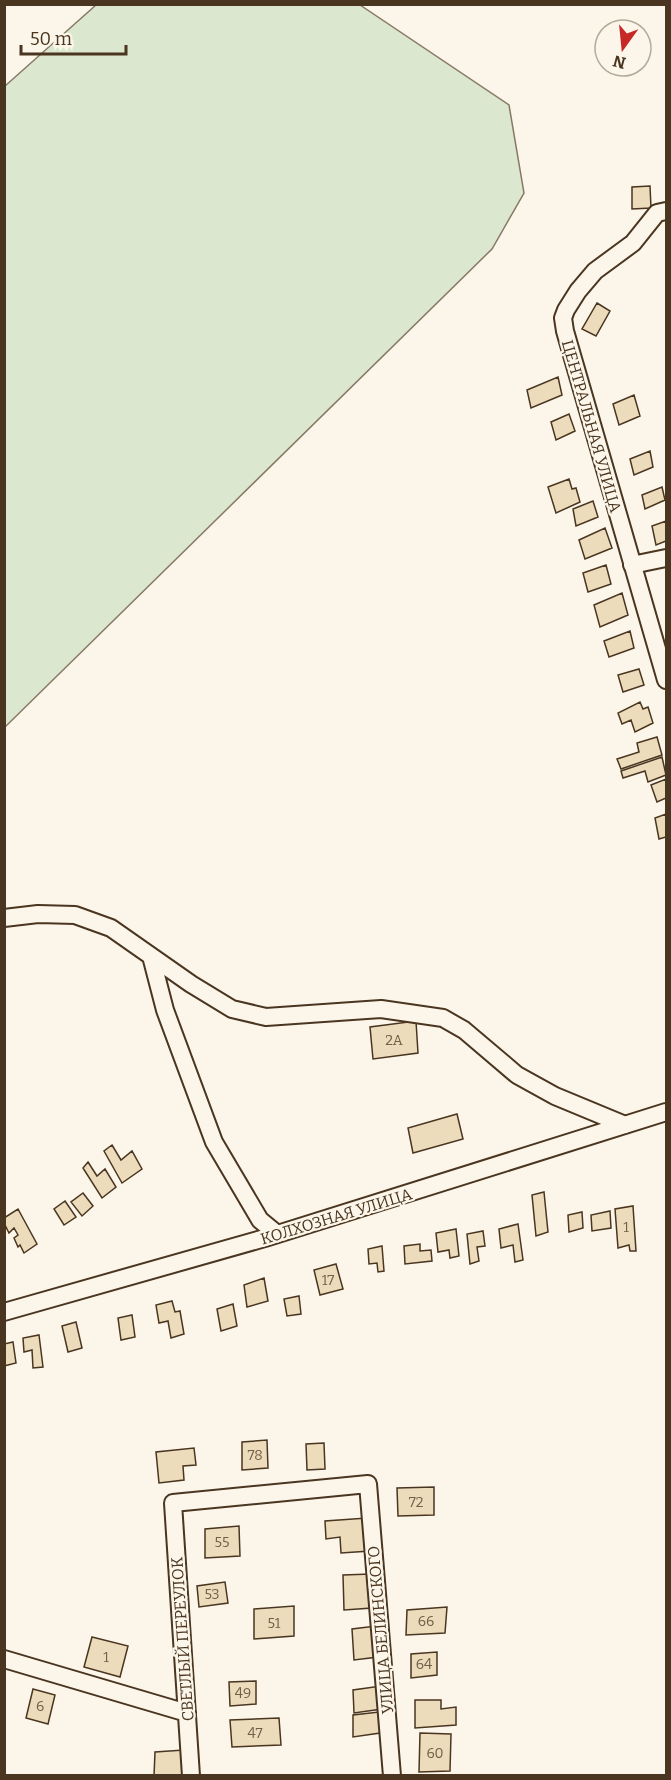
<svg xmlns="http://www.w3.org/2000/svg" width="671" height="1780" font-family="Bitter,serif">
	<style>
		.green { fill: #dce7d0; stroke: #887966; stroke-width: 1.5 }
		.building { fill: #ecdcbc; stroke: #4a3520; stroke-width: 1.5 }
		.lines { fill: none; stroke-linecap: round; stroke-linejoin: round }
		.minor-casing { stroke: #4a3520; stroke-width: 20 }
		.minor { stroke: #fbf6e9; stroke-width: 16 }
		.labels { text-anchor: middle; stroke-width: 4.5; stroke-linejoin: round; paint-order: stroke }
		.number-label { font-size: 14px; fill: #725f47 }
		.street-label { font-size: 16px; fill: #4a3520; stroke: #fbf6e9 }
	</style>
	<rect width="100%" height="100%" fill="#fbf6e9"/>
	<path class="green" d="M96,5H360L509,105L524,193L492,249L5,727V86Z"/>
	<path class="building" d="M650,186L651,208L632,209V187Z
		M597,303L610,311L596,336L582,329Z
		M558,377L562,395L531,408L527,390Z
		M634,395L640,416L619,425L613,404Z
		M569,414L575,431L556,440L551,422Z
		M650,451L653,467L634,475L630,459Z
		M569,479L572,489L576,488L580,502L556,513L548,487Z
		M662,487L665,500L645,509L642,495Z
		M593,501L598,517L576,526L573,509Z
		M666,521V541L656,545L652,526Z
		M605,528L612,548L585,559L579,540Z
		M606,565L611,584L588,592L583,573Z
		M622,593L628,615L600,627L594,605Z
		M630,631L634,648L609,657L604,641Z
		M639,669L644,685L623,692L618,675Z
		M640,702L643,709L648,707L653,723L635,732L631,720L622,724L618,713Z
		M657,737L662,755L621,769L617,759L639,752L637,743Z
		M662,757L666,775L648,782L645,771L623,778L621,771Z
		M666,779V798L657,802L651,785Z
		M666,814V837L659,839L655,818Z
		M416,1021L418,1053L373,1059L370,1027Z
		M457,1114L463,1139L413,1153L408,1128Z
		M112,1145L121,1160L132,1151L142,1169L122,1183L104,1151Z
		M88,1162L97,1176L105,1169L116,1187L102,1198L83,1168Z
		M544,1192L548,1232L536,1236L532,1195Z
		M83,1193L93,1206L82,1216L71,1202Z
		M65,1201L76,1217L64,1225L54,1209Z
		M633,1206L636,1251H630L629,1245L618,1248L615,1209Z
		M18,1209L37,1244L24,1253L20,1245L18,1247L14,1238L18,1235L14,1228L9,1233L4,1223V1218Z
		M610,1211L611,1228L592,1231L591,1215Z
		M582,1212L583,1228L569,1232L568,1215Z
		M518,1224L523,1260L515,1262L513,1245L501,1248L499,1229Z
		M456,1229L459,1256L450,1258L449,1250L438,1252L436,1233Z
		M483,1231L485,1246L477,1247L479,1261L470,1264L467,1234Z
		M420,1244V1251L431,1250L432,1261L405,1264L404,1246Z
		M382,1246L384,1271L378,1272L377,1263L369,1264L368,1249Z
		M336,1264L343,1289L320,1295L314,1270Z
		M264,1278L268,1301L247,1307L244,1285Z
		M299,1296L301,1314L287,1316L284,1299Z
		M172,1301L175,1312L180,1311L184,1334L171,1338L168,1321L159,1323L156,1305Z
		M233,1304L237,1326L221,1331L217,1309Z
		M132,1315L135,1337L121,1340L118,1318Z
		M76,1322L82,1348L68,1352L62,1326Z
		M39,1335L43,1367L33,1368L32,1350L24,1352L23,1338Z
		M13,1342L16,1363L4,1366V1344Z
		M267,1440L268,1468L242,1470V1442Z
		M324,1443L325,1469L307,1470L306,1444Z
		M194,1448L196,1465L183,1466L184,1480L159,1483L156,1452Z
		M434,1487V1515L398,1516L397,1488Z
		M367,1518L370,1551L341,1553L340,1537L326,1539L325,1521Z
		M239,1526L240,1556L205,1558V1529Z
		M371,1574L372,1608L344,1610L343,1575Z
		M225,1582L228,1603L199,1607L197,1586Z
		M294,1606V1636L254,1639V1609Z
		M447,1607L445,1633L406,1635L407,1610Z
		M376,1626L378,1657L354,1660L352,1629Z
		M92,1637L128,1646L120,1677L84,1667Z
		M437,1652V1675L411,1678V1654Z
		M256,1681V1704L230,1706L229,1682Z
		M381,1686L382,1709L354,1713L353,1690Z
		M33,1689L55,1695L48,1724L26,1718Z
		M415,1700H441V1709L456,1707V1725L415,1728Z
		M379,1712L380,1733L353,1737V1715Z
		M279,1718L281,1745L232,1747L230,1720Z
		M420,1733L451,1734L450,1771L419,1772Z
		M184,1750V1776H154L155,1752Z"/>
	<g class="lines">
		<g class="minor-casing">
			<path id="minor" d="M666,211L657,213L633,243L595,271L578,291L566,310L563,318L565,331L666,680
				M632,565L666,558
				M4,918L38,914L75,915L111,928L191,984L232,1009L266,1017L381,1009L443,1018L464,1030L517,1075L555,1096L625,1125
				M151,956L165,1010L214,1142L260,1220L277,1234
				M4,1312L265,1238L666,1112
				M4,1659L187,1713
				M191,1776L173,1503L368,1484L392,1776"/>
		</g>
		<use href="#minor" class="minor"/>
	</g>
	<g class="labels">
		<g class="number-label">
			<text x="394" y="1045">2А</text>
			<text x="626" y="1232">1</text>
			<text x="328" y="1285">17</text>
			<text x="255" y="1460">78</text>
			<text x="416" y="1507">72</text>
			<text x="222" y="1547">55</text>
			<text x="212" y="1599">53</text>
			<text x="426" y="1626">66</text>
			<text x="274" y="1628">51</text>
			<text x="106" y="1662">1</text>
			<text x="424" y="1669">64</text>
			<text x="243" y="1698">49</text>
			<text x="40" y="1711">6</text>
			<text x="255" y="1738">47</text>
			<text x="435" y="1758">60</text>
		</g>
		<g class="street-label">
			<text transform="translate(592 426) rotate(74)" y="6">ЦЕНТРАЛЬНАЯ УЛИЦА</text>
			<text transform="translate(336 1216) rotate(-17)" y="6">КОЛХОЗНАЯ УЛИЦА</text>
			<text transform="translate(380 1630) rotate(-95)" y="6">УЛИЦА БЕЛИНСКОГО</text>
			<text transform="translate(182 1639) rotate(-94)" y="6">СВЕТЛЫЙ ПЕРЕУЛОК</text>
		</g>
	</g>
	<rect width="671" height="1780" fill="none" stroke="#4a3520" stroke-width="12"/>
	<g transform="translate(623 48) rotate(195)"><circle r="28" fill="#fbf6e9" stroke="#b4a999" stroke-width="1.5"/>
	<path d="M0-4.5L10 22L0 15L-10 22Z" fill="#c62828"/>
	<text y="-9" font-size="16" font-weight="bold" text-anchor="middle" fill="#4a3520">N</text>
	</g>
	<path d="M21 45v9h105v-9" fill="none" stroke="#4a3520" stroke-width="3"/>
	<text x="30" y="45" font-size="18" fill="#4a3520" stroke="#fbf6e9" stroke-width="4.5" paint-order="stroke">50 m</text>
</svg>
